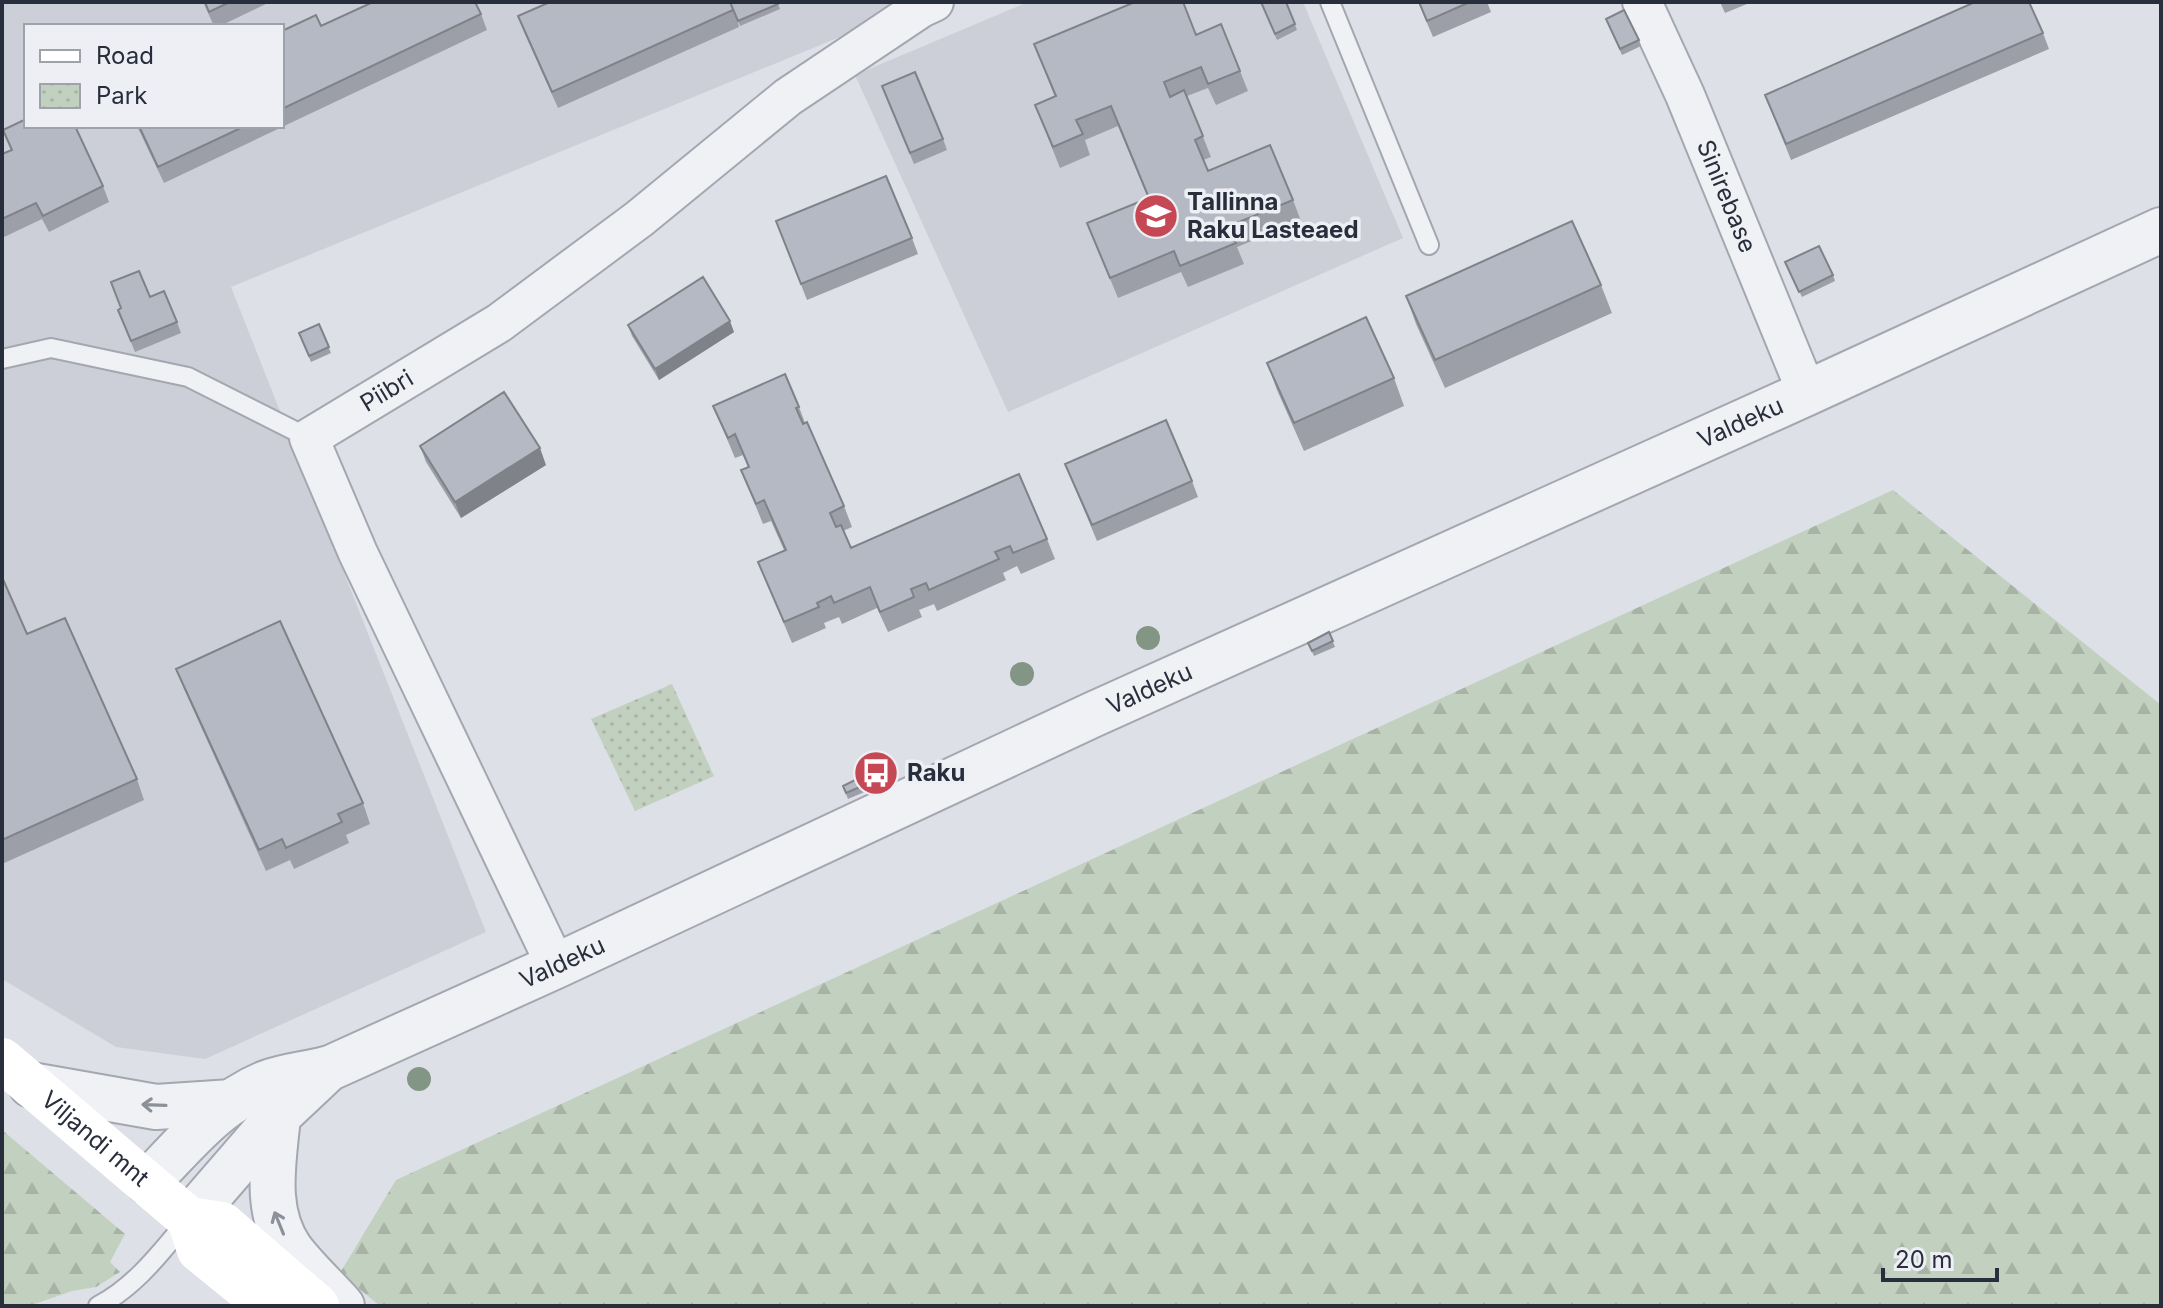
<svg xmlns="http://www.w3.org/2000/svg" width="2163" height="1308" font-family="Inter,sans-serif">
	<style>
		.built { fill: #cccfd8; fill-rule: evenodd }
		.forest { fill: url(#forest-firs) }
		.park { fill: url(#park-dots) }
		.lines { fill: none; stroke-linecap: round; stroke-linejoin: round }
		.service-casing { stroke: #a3a7b0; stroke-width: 22 }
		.minor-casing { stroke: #a3a7b0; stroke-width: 42 }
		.tertiary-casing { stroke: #a3a7b0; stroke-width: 48 }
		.service { stroke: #f0f1f5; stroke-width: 18 }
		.minor { stroke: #f0f1f5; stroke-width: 38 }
		.tertiary { stroke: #f0f1f5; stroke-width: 44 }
		.secondary { stroke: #fff; stroke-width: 44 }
		.tree { fill: #839585 }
		.wall { fill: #9c9fa8 }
		.shaded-wall { fill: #7f8288 }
		.building { fill: #b5b9c3; stroke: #7f8288; stroke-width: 2 }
		.oneway { stroke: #8c9098 }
		.labels { text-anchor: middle; stroke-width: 7; stroke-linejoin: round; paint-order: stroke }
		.street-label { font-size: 24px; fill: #282e3c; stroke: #edeff4 }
		.poi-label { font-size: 24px; font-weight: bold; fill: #282e3c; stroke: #edeff4; text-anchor: start }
	</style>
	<defs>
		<pattern id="forest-firs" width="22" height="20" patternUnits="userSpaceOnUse" patternTransform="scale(2)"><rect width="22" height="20" fill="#c2d0bf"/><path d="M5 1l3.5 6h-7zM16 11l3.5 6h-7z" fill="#a7b3a5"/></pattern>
		<pattern id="park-dots" width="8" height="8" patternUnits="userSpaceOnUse" patternTransform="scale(2)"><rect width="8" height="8" fill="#c2d0bf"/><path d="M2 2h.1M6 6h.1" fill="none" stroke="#a7b3a5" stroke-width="1.8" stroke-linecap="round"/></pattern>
	</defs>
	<rect width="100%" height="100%" fill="#dde0e6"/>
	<path class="built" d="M2,2H925L231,287L486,932L205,1059L116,1047L2,979ZM26,26H282V126H26Z
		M1028,2H1303L1403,238L1008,412L855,75Z"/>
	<path class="forest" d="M1893,490L2161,705V1306H380L340,1273L396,1180Z
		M2,1130L125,1234L110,1262L120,1272L96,1287L72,1291L29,1306H2Z"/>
	<path class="park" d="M672,684L714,776L635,811L591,719Z"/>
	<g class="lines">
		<g class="service-casing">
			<path id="service" d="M1330,2L1429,245
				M2,359L51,348L188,377L309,438
				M98,1306C136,1286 161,1252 188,1220"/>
		</g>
		<g class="minor-casing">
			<g id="minor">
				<path id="s1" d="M1642,2L1685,95L1807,393"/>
				<path id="s2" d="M556,966L358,553L309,438L499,323L639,219L788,97L921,8L934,2"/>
			</g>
		</g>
		<g class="tertiary-casing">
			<g id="tertiary">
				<path d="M31,1085L156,1107L232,1102"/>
				<path d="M278,1116C274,1161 263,1210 291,1250C306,1270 326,1288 342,1306"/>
				<path d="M148,1182C183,1146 217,1103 266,1083C284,1076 307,1074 326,1069"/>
				<path id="s3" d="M189,1219L278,1116L328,1069L556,966L1092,715L1807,393L2161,230"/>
			</g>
		</g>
		<use href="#service" class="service"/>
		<use href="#minor" class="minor"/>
		<use href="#tertiary" class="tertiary"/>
		<g class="secondary">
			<path id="s4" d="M2,1060L189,1219L199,1250L268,1306"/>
			<path d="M189,1219L222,1224L317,1306"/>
		</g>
	</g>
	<g class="tree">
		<circle cx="1148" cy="638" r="12"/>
		<circle cx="1022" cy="674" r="12"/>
		<circle cx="419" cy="1079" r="12"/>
	</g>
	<path class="wall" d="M203,2H270L220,26H214Z
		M777,2L780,9L740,26L737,19L739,27L558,108L524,32L518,16Z
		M1261,2H1286L1297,30L1277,40Z
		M1418,2H1487L1491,12L1433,37Z
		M1720,2H1752L1725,13Z
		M481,14L487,30L164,183L137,126H282V31L321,26Z
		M1608,24L1639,40L1641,46L1622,55Z
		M2043,33L2049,49L1791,160L1765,95Z
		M1196,35L1240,71L1248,91L1216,105L1208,88L1187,96L1211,157L1203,160L1208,171L1293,200L1301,221L1237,247L1244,264L1188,287L1181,272L1118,298L1087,223L1148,198L1118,126L1085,140L1090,155L1060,168L1035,105L1055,97L1034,44Z
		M886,97L943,139L947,150L914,164Z
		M3,130L103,186L109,202L49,232L42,219L2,238V154L11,150Z
		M776,221L912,238L918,254L807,300Z
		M1785,262L1833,275L1835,281L1802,297Z
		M1601,285L1612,313L1445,388L1416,324L1406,296Z
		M150,297L177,322L181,333L135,352L118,310Z
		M319,324L331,353L311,362L299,333Z
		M628,325L734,332L659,380L632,336Z
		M1267,363L1394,378L1404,406L1304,451L1277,390Z
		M713,406L799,407L805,423L844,506L852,527L843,531L851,548L1047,539L1055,559L1021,574L1017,566L1003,573L1006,580L937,611L934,604L919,610L922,617L888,632L877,608L842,624L839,617L824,623L826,628L792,643L758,562L784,550L771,521L763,524L741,470L748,467L743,455L735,458Z
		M420,446L546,465L461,518L426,462Z
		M1065,464L1192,481L1198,497L1097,541Z
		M2,577L27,634L137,779L144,800L2,864Z
		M1329,632L1335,647L1314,656L1308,643Z
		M176,669L363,803L370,824L346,835L349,843L294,869L290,860L266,871L184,689Z
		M863,776L869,790L848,799L843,786Z"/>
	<path class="shaded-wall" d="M730,321L734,332L659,380L655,369Z
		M540,448L546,465L461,518L455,502Z"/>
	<path class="building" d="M205,2H230L209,12Z
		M373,2H475L481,14L282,109V31L316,15L321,26Z
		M550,2H730L733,10L552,92L518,16Z
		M730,2H777L778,4L738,21Z
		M1135,2H1183L1196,35L1221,24L1240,71L1208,84L1201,67L1164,82L1170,97L1184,90L1203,136L1195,140L1208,171L1270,145L1293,200L1229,226L1236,243L1180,266L1174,251L1110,278L1087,223L1149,198L1111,106L1076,120L1083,134L1053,147L1035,105L1056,96L1034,44Z
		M1261,2H1286L1295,24L1275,34Z
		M1419,2H1470L1427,21Z
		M1975,2H2029L2043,33L1786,144L1765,95Z
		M1624,10L1639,40L1620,49L1606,19Z
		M915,72L943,139L910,153L882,86Z
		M26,119V126H75L103,186L43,216L36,203L2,219V154L12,150L3,130Z
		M139,126H245L158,167Z
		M886,176L912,238L801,284L776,221Z
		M1572,221L1601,285L1435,360L1406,296Z
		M1819,246L1833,275L1799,292L1785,262Z
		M139,271L150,297L164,291L177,322L131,341L118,310L121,308L111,282Z
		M703,277L730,321L655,369L628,325Z
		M1366,317L1394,378L1294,423L1267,363Z
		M319,324L329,347L309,356L299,333Z
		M785,374L799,407L796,408L803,424L807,422L844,506L830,513L836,527L841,525L851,548L1019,474L1047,539L1013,553L1010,546L995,552L999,559L929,590L926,583L911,589L914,597L880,612L870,587L834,603L831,596L817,603L819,607L784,622L758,562L786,550L764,500L756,504L741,470L749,467L735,434L728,438L713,406Z
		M504,392L540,448L455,502L420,446Z
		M1166,420L1192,481L1092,525L1065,464Z
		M2,577L27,634L65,618L137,779L2,840Z
		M280,621L363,803L338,814L342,822L286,848L282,839L259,850L176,669Z
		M1329,632L1333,641L1312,651L1308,643Z
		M863,776L867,784L846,793L843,786Z"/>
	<defs><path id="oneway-shaft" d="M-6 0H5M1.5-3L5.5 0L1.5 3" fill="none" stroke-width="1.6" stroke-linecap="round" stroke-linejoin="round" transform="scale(2)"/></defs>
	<g class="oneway">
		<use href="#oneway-shaft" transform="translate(154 1105) rotate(-178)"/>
		<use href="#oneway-shaft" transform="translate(279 1223) rotate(-112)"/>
	</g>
	<defs>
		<g id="school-disc" transform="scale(2.3)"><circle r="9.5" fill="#c64854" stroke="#edeff4"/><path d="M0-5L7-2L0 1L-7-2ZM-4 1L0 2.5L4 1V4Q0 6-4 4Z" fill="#fff"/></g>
		<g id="bus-disc" transform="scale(2.3)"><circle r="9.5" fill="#c64854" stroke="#edeff4"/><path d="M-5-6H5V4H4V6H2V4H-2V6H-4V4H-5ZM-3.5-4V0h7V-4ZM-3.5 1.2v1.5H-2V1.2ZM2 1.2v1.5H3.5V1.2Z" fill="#fff"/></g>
	</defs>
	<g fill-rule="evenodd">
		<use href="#school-disc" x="1156" y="216"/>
		<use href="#bus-disc" x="876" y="773"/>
	</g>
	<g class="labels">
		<g class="street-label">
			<text dy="8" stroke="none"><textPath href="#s1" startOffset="212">Sinirebase</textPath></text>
			<text dy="8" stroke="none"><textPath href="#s2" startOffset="674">Piibri</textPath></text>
			<text dy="8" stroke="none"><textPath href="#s3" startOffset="1758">Valdeku</textPath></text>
			<text dy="8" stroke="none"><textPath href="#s3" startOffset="1110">Valdeku</textPath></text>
			<text dy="8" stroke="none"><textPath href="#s3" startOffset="462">Valdeku</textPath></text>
			<text dy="8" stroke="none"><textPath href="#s4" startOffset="122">Viljandi mnt</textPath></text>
		</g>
		<g class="poi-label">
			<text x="1187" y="210">Tallinna<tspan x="1187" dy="28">Raku Lasteaed</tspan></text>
			<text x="907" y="781">Raku</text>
		</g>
	</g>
	<rect width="2163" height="1308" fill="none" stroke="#282e3c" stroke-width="8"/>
	<rect x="24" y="24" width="260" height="104" fill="#edeff4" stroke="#9ea2aa" stroke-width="2"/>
	<rect x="40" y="50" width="40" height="12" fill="#ffffff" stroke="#9ea2aa" stroke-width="2"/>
	<text x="96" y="64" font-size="24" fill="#282e3c">Road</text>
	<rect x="40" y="84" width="40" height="24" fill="url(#park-dots)" stroke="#9ea2aa" stroke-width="2"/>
	<text x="96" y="104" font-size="24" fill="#282e3c">Park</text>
	<path d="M1883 1268v12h114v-12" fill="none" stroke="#282e3c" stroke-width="4"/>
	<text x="1895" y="1268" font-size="24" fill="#282e3c" stroke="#edeff4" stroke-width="6" paint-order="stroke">20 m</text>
</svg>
